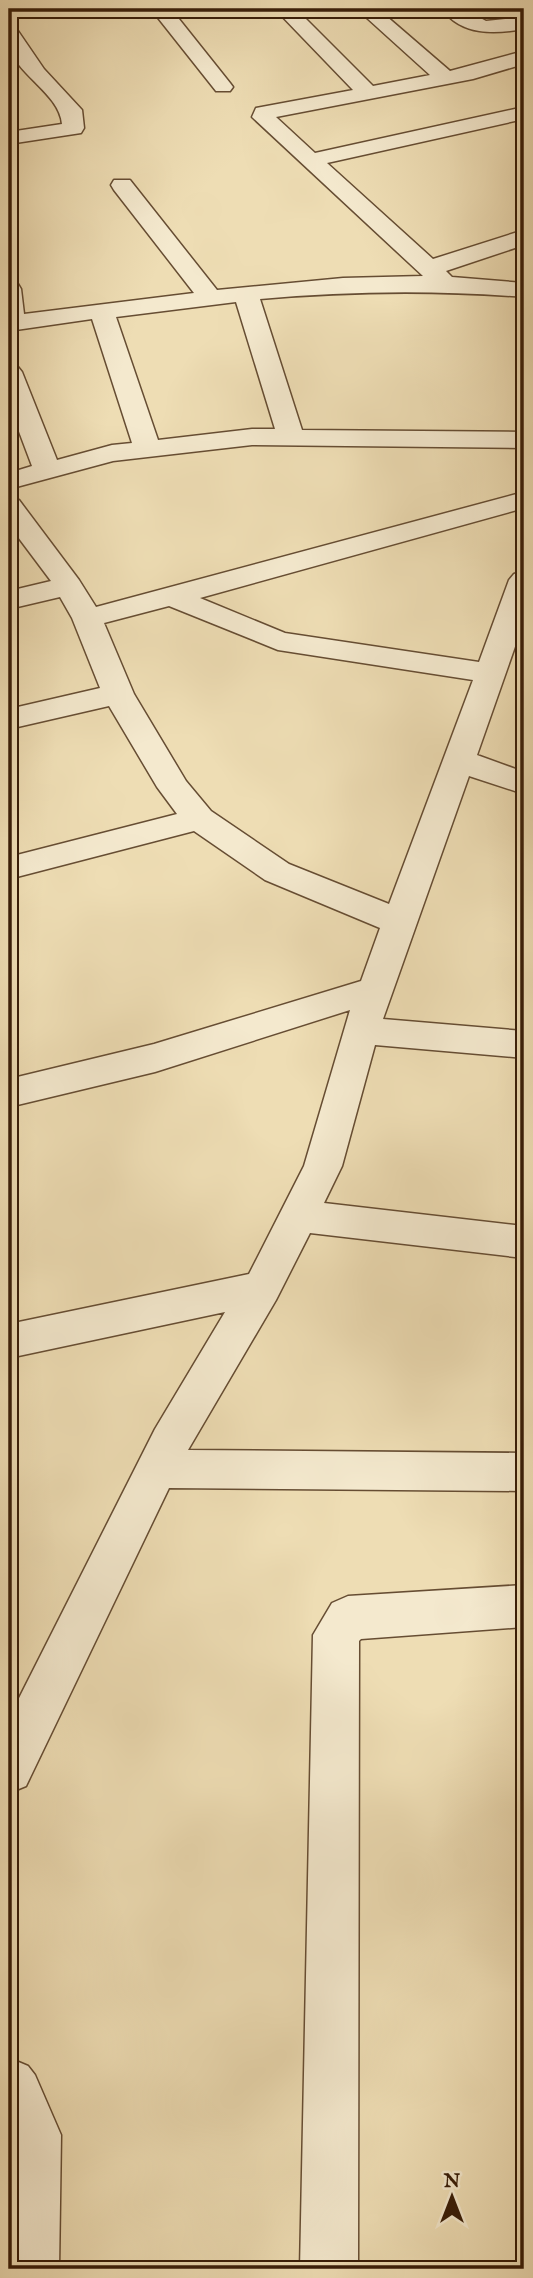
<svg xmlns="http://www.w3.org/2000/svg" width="533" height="2278" font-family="'IM FELL English',serif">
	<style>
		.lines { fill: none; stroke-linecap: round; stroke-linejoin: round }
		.street-casing { stroke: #664d33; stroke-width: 3 }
		.street { fill: #f4e9ce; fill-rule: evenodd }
	</style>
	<rect width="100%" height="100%" fill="#eeddb4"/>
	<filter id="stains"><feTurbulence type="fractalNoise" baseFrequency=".00286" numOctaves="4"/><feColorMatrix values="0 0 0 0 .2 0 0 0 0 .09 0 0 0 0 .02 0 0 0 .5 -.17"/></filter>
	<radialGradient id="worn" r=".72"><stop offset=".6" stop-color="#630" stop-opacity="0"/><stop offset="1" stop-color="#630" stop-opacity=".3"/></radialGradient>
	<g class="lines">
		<g class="street-casing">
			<path id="street" d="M151,9H171L230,83L233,87L230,91H216Z
				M275,9H296L373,86L430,75L357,9H378L450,71L524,51V64L473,79L276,117L315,153L524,107V119L327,163L433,259L524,230V245L446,271L452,277L524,283V297C435,290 349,291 260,299L302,430L524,432V448L252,445L113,461L9,489V473L32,466L9,405V364L18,367L22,372L57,460L112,445L132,443L92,319L9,331V282L18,284L21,289L24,314L194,293L114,190L111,185L114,180H130L217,290L343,278L423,276L252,117L256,108L353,90ZM236,302L275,429H252L158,440L116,317Z
				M442,9H464L486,21L524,17V29C495,34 462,36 442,9Z
				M9,26L16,28L44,69L82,110L84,128L81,133L9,144V132L62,124C59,94 20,77 9,48C7,42 9,32 9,26Z
				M524,492V508L200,598L285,633L479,662L509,580L514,574L524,571V621L477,755L524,772V794L469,776L383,1019L524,1031V1058L375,1045L342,1166L324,1203L524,1226V1258L310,1233L276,1300L188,1450L524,1453V1491L169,1488L26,1786L9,1793V1718L155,1429L225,1312L9,1358V1324L249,1274L304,1166L350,1010L155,1072L9,1107V1079L154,1044L361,981L380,928L265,880L194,831L9,879V857L177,814L157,787L109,706L9,729V709L100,688L72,618L60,597L9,609V591L51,581L9,525V498L19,500L79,580L96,607ZM169,606L278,650L473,680L389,904L289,864L211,811L186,781L134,694L104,623Z
				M524,1585V1627L361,1639L359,1641L358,2269H300L313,1635L332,1603L348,1596Z
				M9,2058L28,2066L35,2075L61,2135L59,2269H9Z"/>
		</g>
		<use href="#street" class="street"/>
	</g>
	<rect width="533" height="2278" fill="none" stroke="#eeddb4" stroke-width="35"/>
	<rect x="10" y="10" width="512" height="2257" fill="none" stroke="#381d08" stroke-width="3.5"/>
	<rect x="18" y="18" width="498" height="2243" fill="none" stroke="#381d08" stroke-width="2"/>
	<g transform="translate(452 2197)" stroke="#f4e9ce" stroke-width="5" paint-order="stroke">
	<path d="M0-5L12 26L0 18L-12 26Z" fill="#381d08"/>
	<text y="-10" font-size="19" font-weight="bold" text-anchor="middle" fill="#381d08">N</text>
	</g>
	<rect width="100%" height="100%" filter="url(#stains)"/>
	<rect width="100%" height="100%" fill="url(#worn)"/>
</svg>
